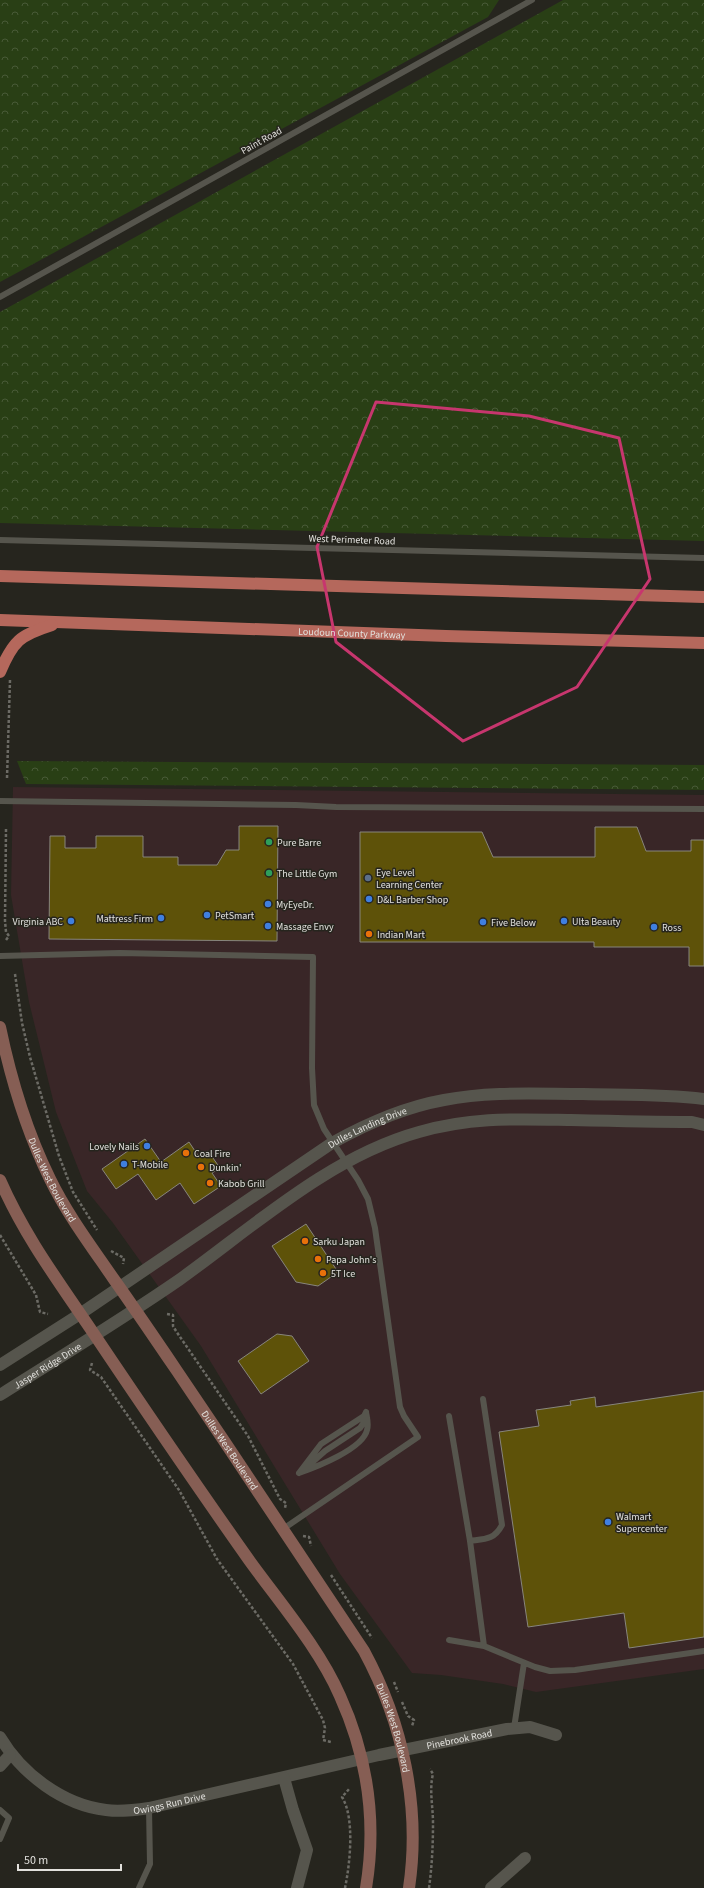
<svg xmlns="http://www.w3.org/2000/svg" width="704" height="1888" font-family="'Source Sans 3',sans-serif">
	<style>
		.commercial { fill: #392627 }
		.forest { fill: url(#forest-crowns) }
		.building { fill: #5e5209; stroke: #87857d }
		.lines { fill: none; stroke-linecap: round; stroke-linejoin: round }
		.path { stroke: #6c6b65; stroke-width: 2.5; stroke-dasharray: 3 2; stroke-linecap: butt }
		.lane { stroke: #56554d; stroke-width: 6 }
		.street { stroke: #56554d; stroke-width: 12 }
		.secondary { stroke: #865e54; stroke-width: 12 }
		.primary { stroke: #b5685c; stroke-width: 12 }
		.marked { fill: none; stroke: #c7366e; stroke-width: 3; stroke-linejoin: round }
		.leisure-dot { fill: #2e9e5b; stroke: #26251e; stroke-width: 1.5 }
		.service-dot { fill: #5c6f8a; stroke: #26251e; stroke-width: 1.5 }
		.shop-dot { fill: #3f7fe0; stroke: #26251e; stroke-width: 1.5 }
		.food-dot { fill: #e8710a; stroke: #26251e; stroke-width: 1.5 }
		.labels { text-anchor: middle; stroke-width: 3; stroke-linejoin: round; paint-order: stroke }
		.street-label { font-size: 10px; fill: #e2e1dd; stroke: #26251e }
		.poi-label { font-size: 10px; fill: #e2e1dd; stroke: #26251e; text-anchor: start }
	</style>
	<defs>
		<pattern id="forest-crowns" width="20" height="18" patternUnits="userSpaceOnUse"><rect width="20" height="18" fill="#293f15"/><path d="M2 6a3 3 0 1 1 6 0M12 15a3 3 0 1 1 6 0" fill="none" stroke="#485a37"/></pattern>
	</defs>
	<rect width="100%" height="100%" fill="#26251e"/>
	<path class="commercial" d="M13,787L704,795V1669L536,1692L503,1684L441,1675L412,1673L340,1574L201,1346L113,1223L87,1191L56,1112L29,1002L11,895Z"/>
	<path class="forest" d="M0,0H499L488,17L0,282Z
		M563,0H704V541L0,523V312Z
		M17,761L704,765V790L26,784Z"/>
	<path class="building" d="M239,826H278L277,941L49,939L50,836H65V848H96V836H143V857H178V865H217L226,850H239Z
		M595,827H637L646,851H691V840H704V966H689V947H594V942H360V832H482L493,857H595Z
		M145,1139L161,1162L189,1142L199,1157L208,1151L220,1168L212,1173L221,1186L194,1204L180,1183L156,1200L138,1174L116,1189L102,1169Z
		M306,1224L338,1272L318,1286L296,1282L272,1246Z
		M277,1334L292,1336L309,1361L261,1394L238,1361Z
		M704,1391V1637L629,1648L624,1613L528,1627L499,1432L539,1426L536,1410L571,1405L570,1401L595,1397L596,1407Z"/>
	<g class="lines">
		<path class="path" d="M7,778L10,680
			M6,829L5,921L6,932L9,936L6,940
			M15,974L22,1023L30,1057L59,1156L73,1192L97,1230
			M0,1235L36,1295L40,1312L48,1314
			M111,1251L124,1258L123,1264
			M167,1314L173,1315V1326L176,1331L248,1436L280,1499L286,1503L285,1508
			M92,1363L90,1370L101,1377L179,1490L217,1559L293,1664L323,1720L325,1728L323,1740L331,1742
			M303,1536L309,1537L311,1546
			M331,1575L372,1638
			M394,1682L398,1692
			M402,1702L408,1716L414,1720L412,1726
			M345,1888C350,1864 355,1818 342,1797L350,1788
			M429,1888C432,1866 433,1845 433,1823C433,1806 429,1790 433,1774L430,1769"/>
		<path class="lane" d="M0,297L532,0
			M0,540L704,558
			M0,801L296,805L336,807L704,809
			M0,956L120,953L313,957L312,1068L314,1105L324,1129L358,1180L368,1199L375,1228L400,1407L404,1416L418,1437L283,1529
			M449,1416L470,1541L484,1646
			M308,1466L325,1451L360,1428L367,1418
			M299,1473C316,1467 363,1449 367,1430C369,1424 367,1418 366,1412
			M299,1473L321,1444L364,1416L366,1412
			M470,1541C485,1539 494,1540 502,1525L483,1399
			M449,1640L484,1646L535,1667L550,1671L575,1670L704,1651
			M514,1728L524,1663
			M0,1810L9,1818L0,1839
			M139,1888L150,1864L149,1808"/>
		<g class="street">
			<path id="s1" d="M0,1365L80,1314L332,1143C366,1124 405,1107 444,1100C490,1091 537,1094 583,1094C624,1095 664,1094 704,1099"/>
			<path id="s2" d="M0,1395C60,1357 121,1320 179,1280C253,1227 329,1157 419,1132C471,1117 515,1119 568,1120C610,1121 651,1122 692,1122L704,1125"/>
			<path id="s3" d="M0,1737C22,1774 63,1805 106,1810C121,1812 135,1810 149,1808L379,1755L507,1729L530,1727L556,1735"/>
			<path d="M0,1766L10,1755"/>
			<path d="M284,1778L293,1810L307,1850L297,1888"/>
			<path d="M491,1888L525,1858"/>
		</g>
		<g class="secondary">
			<path id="s4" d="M0,1027C11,1080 26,1130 50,1179C67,1214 91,1246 113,1278C135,1309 156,1340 177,1371C240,1464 302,1558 364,1651C403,1723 421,1807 409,1888"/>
			<path d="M0,1180C25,1237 59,1282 94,1334C145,1410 196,1485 249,1560C280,1603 319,1648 340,1696C368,1758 377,1821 366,1888"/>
		</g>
		<g class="primary">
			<path d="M0,576L704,597"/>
			<path id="s5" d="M0,620L446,636L704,643"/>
			<path d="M0,672C13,641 20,635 52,625"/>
		</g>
	</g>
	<path class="marked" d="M376,402L529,416L619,438L650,579L577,687L463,741L336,642L317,547Z"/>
	<g class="leisure-dot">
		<circle cx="269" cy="842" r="4"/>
		<circle cx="269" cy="873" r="4"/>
	</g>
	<circle class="service-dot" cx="368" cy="878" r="4"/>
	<g class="shop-dot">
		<circle cx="369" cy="899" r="4"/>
		<circle cx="268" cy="904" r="4"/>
		<circle cx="207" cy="915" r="4"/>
		<circle cx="161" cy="918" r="4"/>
		<circle cx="71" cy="921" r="4"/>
		<circle cx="564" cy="921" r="4"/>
		<circle cx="483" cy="922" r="4"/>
		<circle cx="268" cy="926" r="4"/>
		<circle cx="654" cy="927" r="4"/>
		<circle cx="147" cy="1146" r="4"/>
		<circle cx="124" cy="1164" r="4"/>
		<circle cx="608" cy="1522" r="4"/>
	</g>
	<g class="food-dot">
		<circle cx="369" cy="934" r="4"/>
		<circle cx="186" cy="1153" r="4"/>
		<circle cx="201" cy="1167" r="4"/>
		<circle cx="210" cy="1183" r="4"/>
		<circle cx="305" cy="1241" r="4"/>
		<circle cx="318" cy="1259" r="4"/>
		<circle cx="323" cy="1273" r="4"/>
	</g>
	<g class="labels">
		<g class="street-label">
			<text transform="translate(261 140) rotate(-29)" y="4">Paint Road</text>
			<text transform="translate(352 539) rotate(2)" y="4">West Perimeter Road</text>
			<text dy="4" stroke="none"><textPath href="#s5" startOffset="352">Loudoun County Parkway</textPath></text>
			<text dy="4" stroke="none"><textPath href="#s1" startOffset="438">Dulles Landing Drive</textPath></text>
			<text dy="4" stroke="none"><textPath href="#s4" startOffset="162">Dulles West Boulevard</textPath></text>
			<text dy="4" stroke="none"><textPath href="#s2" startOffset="56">Jasper Ridge Drive</textPath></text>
			<text dy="4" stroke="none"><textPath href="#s4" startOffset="486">Dulles West Boulevard</textPath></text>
			<text dy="4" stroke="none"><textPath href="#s4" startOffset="810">Dulles West Boulevard</textPath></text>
			<text dy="4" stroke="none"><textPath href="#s3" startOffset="494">Pinebrook Road</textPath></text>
			<text dy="4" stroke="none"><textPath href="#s3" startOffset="197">Owings Run Drive</textPath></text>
		</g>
		<g class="poi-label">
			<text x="277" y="846">Pure Barre</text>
			<text x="376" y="876">Eye Level<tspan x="376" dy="12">Learning Center</tspan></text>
			<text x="277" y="877">The Little Gym</text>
			<text x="377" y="903">D&amp;L Barber Shop</text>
			<text x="276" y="908">MyEyeDr.</text>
			<text x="215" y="919">PetSmart</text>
			<text x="153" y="922" text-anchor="end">Mattress Firm</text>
			<text x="63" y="925" text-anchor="end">Virginia ABC</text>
			<text x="572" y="925">Ulta Beauty</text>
			<text x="491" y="926">Five Below</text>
			<text x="276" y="930">Massage Envy</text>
			<text x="662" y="931">Ross</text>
			<text x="377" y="938">Indian Mart</text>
			<text x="139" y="1150" text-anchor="end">Lovely Nails</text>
			<text x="194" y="1157">Coal Fire</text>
			<text x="132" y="1168">T-Mobile</text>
			<text x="209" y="1171">Dunkin'</text>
			<text x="218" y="1187">Kabob Grill</text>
			<text x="313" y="1245">Sarku Japan</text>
			<text x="326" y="1263">Papa John's</text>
			<text x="331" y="1277">5T Ice</text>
			<text x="616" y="1520">Walmart<tspan x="616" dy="12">Supercenter</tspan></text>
		</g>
	</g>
	<path d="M18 1864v6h103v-6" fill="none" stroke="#e2e1dd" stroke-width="2"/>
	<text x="24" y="1864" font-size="12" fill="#e2e1dd" stroke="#26251e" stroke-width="3" paint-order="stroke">50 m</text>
</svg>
